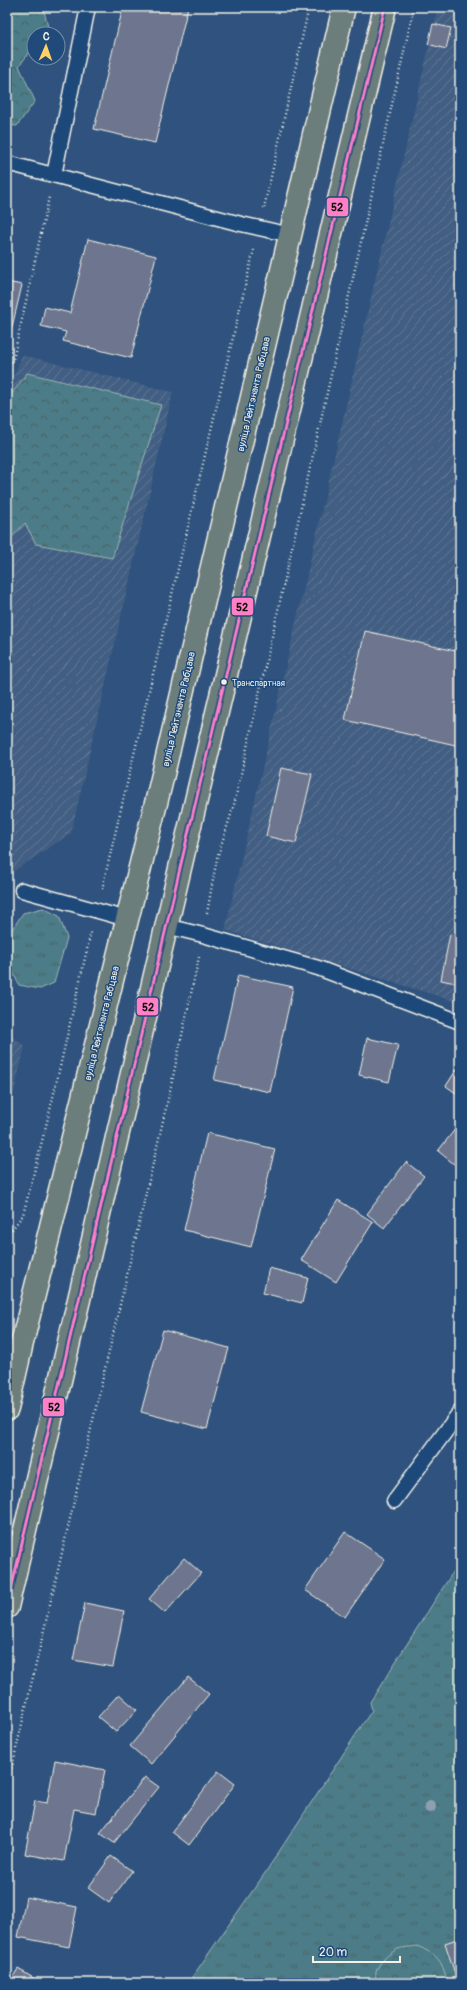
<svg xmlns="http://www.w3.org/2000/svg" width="467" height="1990" font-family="Pangolin,sans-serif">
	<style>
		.industrial { fill: url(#industrial-furrows) }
		.grass { fill: url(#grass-tufts); stroke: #a0b6b8 }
		.forest { fill: url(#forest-crowns); stroke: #a0b6b8 }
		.building { fill: #6d768e; stroke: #f4f1e8 }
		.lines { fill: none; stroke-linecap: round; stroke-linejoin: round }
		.service-casing { stroke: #f4f1e8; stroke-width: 17 }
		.trunk-casing { stroke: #f4f1e8; stroke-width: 25 }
		.path { stroke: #f4f1e8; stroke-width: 2.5; stroke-dasharray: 1 3; stroke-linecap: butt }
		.service { stroke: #1f4a7a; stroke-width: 14 }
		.trunk { stroke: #6c7e7c; stroke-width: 22 }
		.bus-1-casing { stroke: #1f4a7a; stroke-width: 6 }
		.bus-1 { stroke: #ff80c5; stroke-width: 3 }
		.tree { fill: #8ea0b0 }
		.bus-dot { fill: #f4f1e8; stroke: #1f4a7a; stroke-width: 1.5 }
		.labels { text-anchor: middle; stroke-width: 3; stroke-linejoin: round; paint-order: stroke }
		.bus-label { font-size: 9px; fill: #f4f1e8; stroke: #1f4a7a; text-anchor: start }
		.street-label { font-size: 10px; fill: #f4f1e8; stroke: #1f4a7a }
		.line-badge { stroke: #1f4a7a; stroke-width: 1.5 }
		.pale-badge-label { font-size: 11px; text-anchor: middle; font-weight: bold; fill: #111 }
	</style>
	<defs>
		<pattern id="industrial-furrows" width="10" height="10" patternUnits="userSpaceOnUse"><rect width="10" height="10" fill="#425e83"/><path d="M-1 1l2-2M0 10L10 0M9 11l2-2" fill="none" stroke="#5e7695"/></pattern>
		<pattern id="grass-tufts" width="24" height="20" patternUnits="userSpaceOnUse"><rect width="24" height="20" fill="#4c7c87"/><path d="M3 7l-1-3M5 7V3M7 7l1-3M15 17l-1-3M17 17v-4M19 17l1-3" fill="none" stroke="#4a6266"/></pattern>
		<pattern id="forest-crowns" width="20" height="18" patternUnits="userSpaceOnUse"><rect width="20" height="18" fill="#4c7c87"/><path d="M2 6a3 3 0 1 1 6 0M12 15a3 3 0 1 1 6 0" fill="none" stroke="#4a6266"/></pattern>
	</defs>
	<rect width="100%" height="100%" fill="#2f537e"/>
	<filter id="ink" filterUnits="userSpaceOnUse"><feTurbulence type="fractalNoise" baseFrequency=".025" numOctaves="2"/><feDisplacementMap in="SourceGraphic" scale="8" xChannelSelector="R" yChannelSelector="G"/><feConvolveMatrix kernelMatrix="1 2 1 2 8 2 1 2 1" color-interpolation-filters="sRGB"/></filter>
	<g filter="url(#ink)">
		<path class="industrial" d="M438,7H460V1003L225,930Z
			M22,355L173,392L71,833L11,873L7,888V394Z
			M7,1033L25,1046L7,1122Z"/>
		<path class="grass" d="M43,908L59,916L67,938L54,983L40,989L19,985L8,962L11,931L23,913Z
			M460,1561V1983H188L263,1876L372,1710L370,1702Z"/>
		<path class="forest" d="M7,7H43L48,27L43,34H34V46L19,66L35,101L17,126L7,125Z
			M27,373L161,405L112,558L36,544L25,523L7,542V400Z
			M417,1946C440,1956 441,1960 448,1983H377C371,1968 386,1955 398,1949C404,1947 412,1947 417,1946Z"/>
		<path class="building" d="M123,7H188L155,143L94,129Z
			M433,24L451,28L446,49L428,44Z
			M88,239L156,256L131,358L63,341L66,332L41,326L45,307L70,313Z
			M7,282L22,285L7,348Z
			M365,631L460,652V746L345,720Z
			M281,768L312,774L296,843L266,836Z
			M450,934L460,936V984L441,980Z
			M238,975L293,987L270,1092L214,1080Z
			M367,1038L398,1045L389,1082L359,1075Z
			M460,1064V1096L446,1086Z
			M460,1123V1169L438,1151Z
			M207,1133L275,1149L251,1247L184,1230Z
			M406,1162L424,1176L384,1228L367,1214Z
			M338,1200L373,1222L336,1282L301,1260Z
			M269,1268L308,1278L302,1303L263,1293Z
			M163,1330L229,1348L207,1429L141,1412Z
			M345,1532L385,1559L345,1617L305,1590Z
			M184,1558L201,1573L165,1613L149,1599Z
			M85,1603L124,1611L113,1667L73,1660Z
			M188,1677L209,1694L151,1764L130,1746Z
			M119,1694L137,1710L116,1732L98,1717Z
			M55,1760L105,1770L96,1813L74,1809L64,1861L25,1854L35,1801L47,1803Z
			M218,1771L235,1784L189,1845L172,1832Z
			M145,1777L159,1787L114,1843L100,1833Z
			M111,1856L132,1871L109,1903L88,1888Z
			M26,1897L77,1907L69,1947L18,1937Z
			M460,1938V1983H458L445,1943Z
			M18,1969L42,1983H9Z"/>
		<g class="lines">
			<g class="service-casing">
				<path id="service" d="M7,163L241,224L291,235
					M54,175L88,7
					M22,890L127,919
					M166,926L203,935L318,968L460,1022
					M394,1501L460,1412"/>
			</g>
			<g class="trunk-casing">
				<path id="trunk" d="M7,1409L22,1343L160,787L344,7
					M7,1607L184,851L385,7"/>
			</g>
			<path class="path" d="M264,208L309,7
				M7,369L13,360L49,197
				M102,889L254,249
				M207,913L217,858L234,805L414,7
				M7,1236L23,1215L51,1106L91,932
				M7,1788L169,1095L199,957"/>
			<use href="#service" class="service"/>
			<use href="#trunk" class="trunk"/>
			<g class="bus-1-casing">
				<path id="bus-1" d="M7,1607L184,851L385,7"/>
			</g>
			<use href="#bus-1" class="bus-1"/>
		</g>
		<circle class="tree" cx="430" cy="1807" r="6"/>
	</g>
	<circle class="bus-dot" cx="224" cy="682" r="3.5"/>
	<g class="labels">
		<g class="bus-label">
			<text x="232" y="686">Транспартная</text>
		</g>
		<g class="street-label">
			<text transform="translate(253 394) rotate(-77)" y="4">вуліца Лейтэнанта Рабцава</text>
			<text transform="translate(178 709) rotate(-77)" y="4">вуліца Лейтэнанта Рабцава</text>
			<text transform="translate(101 1023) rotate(-76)" y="4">вуліца Лейтэнанта Рабцава</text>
		</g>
	</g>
	<g class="line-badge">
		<rect x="326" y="197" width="23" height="20" rx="4" fill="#ff80c5"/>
		<rect x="231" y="597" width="23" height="19" rx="4" fill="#ff80c5"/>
		<rect x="136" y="997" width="23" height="19" rx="4" fill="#ff80c5"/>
		<rect x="42" y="1397" width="23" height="20" rx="4" fill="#ff80c5"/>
	</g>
	<g class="pale-badge-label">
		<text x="337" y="211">52</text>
		<text x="242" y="611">52</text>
		<text x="148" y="1011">52</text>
		<text x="54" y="1411">52</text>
	</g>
	<rect width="467" height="1990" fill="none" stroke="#1f4a7a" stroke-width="24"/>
	<rect x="12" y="12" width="443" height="1966" fill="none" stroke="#f4f1e8" stroke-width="1.5" filter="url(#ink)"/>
	<g transform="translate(46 46) rotate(2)"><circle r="19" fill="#1f4a7a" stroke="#748da6"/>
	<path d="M0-3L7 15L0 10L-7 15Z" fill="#ffd166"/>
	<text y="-6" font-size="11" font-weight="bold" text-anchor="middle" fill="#f4f1e8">С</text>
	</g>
	<path d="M313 1956v6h87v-6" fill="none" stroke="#f4f1e8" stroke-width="2"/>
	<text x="319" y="1956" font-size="12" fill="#f4f1e8" stroke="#1f4a7a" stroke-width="3" paint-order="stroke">20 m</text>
</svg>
